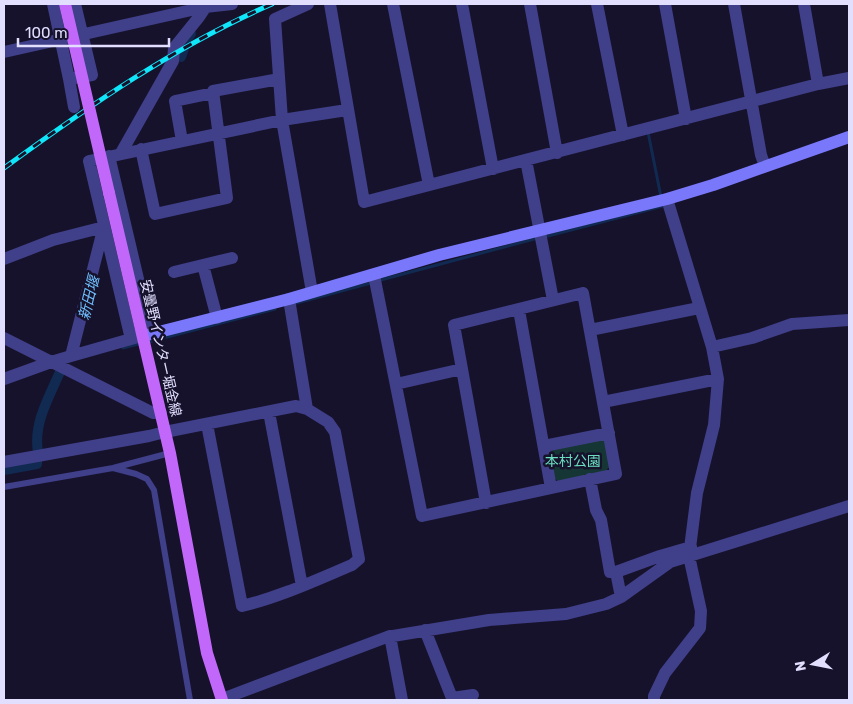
<svg xmlns="http://www.w3.org/2000/svg" width="853" height="704" font-family="Rubik,'Noto Sans JP',sans-serif">
	<style>
		.green { fill: #153634 }
		.lines { fill: none; stroke-linecap: round; stroke-linejoin: round }
		.stream { stroke: #112a51; stroke-width: 3 }
		.canal { stroke: #112a51; stroke-width: 10 }
		.lane { stroke: #403f89; stroke-width: 6 }
		.street { stroke: #403f89; stroke-width: 12 }
		.secondary { stroke: #7978fb; stroke-width: 12 }
		.primary { stroke: #c168fb; stroke-width: 12 }
		.rail-casing { stroke: #10e6f9; stroke-width: 5 }
		.rail { stroke: #16122c; stroke-width: 3; stroke-dasharray: 9; stroke-linecap: butt }
		.primary-bridge { stroke: #c168fb; stroke-width: 12 }
		.labels { text-anchor: middle; stroke-width: 5; stroke-linejoin: round; paint-order: stroke }
		.street-label { font-size: 14px; fill: #e1defe; stroke: #16122c }
		.park-label { font-size: 14px; fill: #6adebf; stroke: #16122c }
		.water-label { font-size: 15px; font-style: italic; fill: #6fbdfb; stroke: #16122c }
	</style>
	<rect width="100%" height="100%" fill="#16122c"/>
	<path class="green" d="M601,438L605,442L610,466L605,472L559,482L554,478L549,452L553,447Z"/>
	<g class="lines">
		<path class="stream" d="M648,132L661,197
			M544,237L663,206V203
			M377,281L538,238
			M293,304L371,283
			M148,342L275,309
			M123,348L142,343"/>
		<path class="canal" d="M181,57C185,48 184,42 191,34
			M38,452C33,424 49,397 60,372
			M4,470L37,464V460"/>
		<path class="lane" d="M113,468L136,474L147,479L154,490L190,700
			M4,487L113,468L170,453"/>
		<path class="street" d="M53,4L69,79L92,75L75,4
			M308,4L275,19L282,120L312,292
			M330,4L364,202L818,84L849,78
			M393,4L429,185
			M462,4L493,169
			M530,4L557,153
			M597,4L623,135
			M665,4L686,119
			M734,4L761,155L765,166
			M804,4L818,84
			M4,52L205,7L232,4
			M69,79L74,107
			M182,141L175,101L213,93
			M141,149L155,214L227,198L213,91L279,79
			M121,153L173,61L174,48L199,17L207,5
			M109,156L151,334
			M526,160L553,300
			M4,259L53,240L104,227
			M203,265L217,318
			M174,272L232,258
			M374,275L422,516L616,474L583,293L454,325L462,369L396,384
			M519,310L551,488
			M590,330L699,308
			M4,338L153,413H161
			M131,339L89,161L282,120L347,110
			M712,347L752,338L792,324L849,320
			M71,356L138,337
			M462,369L486,503
			M4,379L51,362L71,356L103,230
			M603,402L718,379
			M269,412L302,586
			M207,424L242,606C280,597 316,580 352,565L359,559L335,432L328,422L307,409
			M544,446L609,433
			M4,462L149,436L165,432L296,406L307,409L289,299
			M590,479L596,510L601,520L610,572H616L660,556L691,547
			M616,572L621,597
			M425,630L452,698L473,695
			M390,636L402,700
			M222,699L387,637L489,620L566,614L606,604L621,597L670,562L849,506
			M654,700V696L665,673L700,628L701,611L689,556L697,493L714,425L718,379L712,347L667,199"/>
		<path class="secondary" d="M143,336L289,299L439,255L667,199L713,185L849,137"/>
		<path class="primary" d="M109,193L170,453L207,653L222,700"/>
		<g class="rail-casing">
			<path id="rail" d="M4,168C89,106 175,46 272,4"/>
		</g>
		<use href="#rail" class="rail"/>
		<path class="primary-bridge" d="M65,4L109,193"/>
	</g>
	<g class="labels">
		<g class="street-label">
			<text transform="translate(161 348) rotate(77)" y="5">安曇野インター堀金線</text>
		</g>
		<g class="park-label">
			<text x="573" y="466">本村公園</text>
		</g>
		<g class="water-label">
			<text transform="translate(89 298) rotate(-76)" y="5">新田堰</text>
		</g>
	</g>
	<rect width="853" height="704" fill="none" stroke="#e1defe" stroke-width="10"/>
	<g transform="translate(813 664) rotate(260)" stroke="#16122c" stroke-width="4" paint-order="stroke">
	<path d="M0-4L9 19L0 12L-9 19Z" fill="#e1defe"/>
	<text y="-8" font-size="14" font-weight="bold" text-anchor="middle" fill="#e1defe">N</text>
	</g>
	<path d="M18 38v8h151v-8" fill="none" stroke="#e1defe" stroke-width="2.5"/>
	<text x="25" y="38" font-size="15" fill="#e1defe" stroke="#16122c" stroke-width="4" paint-order="stroke">100 m</text>
</svg>
